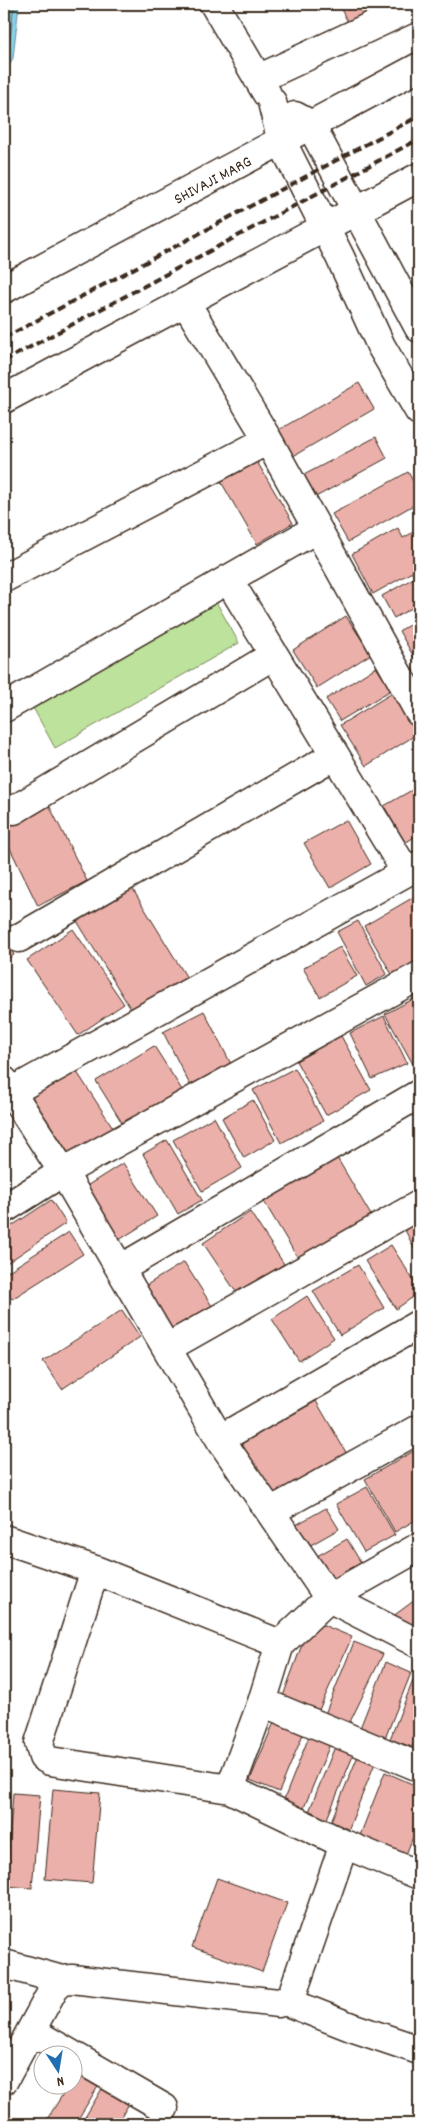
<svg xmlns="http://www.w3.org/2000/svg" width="423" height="2128" font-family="Dekko,sans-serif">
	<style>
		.green { fill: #bde29c; stroke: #7c865d }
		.water { fill: #87d1e7; stroke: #698e97 }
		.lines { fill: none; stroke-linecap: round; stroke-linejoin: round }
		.shore { stroke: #596d6e; stroke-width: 1 }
		.building { fill: #ebb0aa; stroke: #3b2a1e }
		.street-casing { stroke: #3b2a1e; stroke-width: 31 }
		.secondary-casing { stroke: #3b2a1e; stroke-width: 31 }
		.street { stroke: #fff; stroke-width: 28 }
		.secondary { stroke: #fff; stroke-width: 28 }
		.rail { stroke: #3b2a1e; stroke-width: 4; stroke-dasharray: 8 4; stroke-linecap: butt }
		.labels { text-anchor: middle; stroke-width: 4.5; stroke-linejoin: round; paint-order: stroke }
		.street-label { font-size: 16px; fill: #3b2a1e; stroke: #fff }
	</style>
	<rect width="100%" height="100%" fill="#fff"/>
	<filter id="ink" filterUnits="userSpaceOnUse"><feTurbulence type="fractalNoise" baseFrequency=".02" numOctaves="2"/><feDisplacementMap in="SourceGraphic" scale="10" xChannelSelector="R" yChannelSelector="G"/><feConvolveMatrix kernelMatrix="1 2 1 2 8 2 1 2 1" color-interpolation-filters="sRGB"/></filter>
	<g filter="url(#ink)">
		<path class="green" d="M215,600L239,643L55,748L31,704Z"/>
		<path class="water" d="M4,4H19L13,58L4,74Z"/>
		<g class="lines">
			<path class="shore" d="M4,63L8,56L14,4"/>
		</g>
		<path class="building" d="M338,4H383L348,22Z
			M359,383L374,409L290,458L275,432Z
			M376,437L387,458L312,499L300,477Z
			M256,460L293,523L257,544L220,480Z
			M408,472L419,492V502L348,542L332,514Z
			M398,528L403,538L419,529V568L373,594L352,554Z
			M419,575V604L394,618L382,596Z
			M346,616L371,654L317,688L293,650Z
			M419,619V666L399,631Z
			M376,667L391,690L340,721L326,699Z
			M399,689L419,721V733L366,766L340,725Z
			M4,785L11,799L4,803Z
			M419,786V834L405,843L384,806Z
			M49,805L87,881L38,906L4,836V827Z
			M346,820L371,864L330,888L304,843Z
			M132,888L187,978L132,1011L77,921Z
			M419,894V963L394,978L364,926Z
			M358,921L387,974L366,986L337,932Z
			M73,929L124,1004L78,1035L27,960Z
			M4,936L14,955L4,960Z
			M340,947L357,976L320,997L303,968Z
			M419,996V1063L414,1066L385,1014Z
			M204,1011L231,1064L190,1085L163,1032Z
			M384,1016L407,1063L372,1079L350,1033Z
			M341,1036L371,1090L326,1115L296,1061Z
			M154,1046L182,1090L124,1126L96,1081Z
			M295,1068L323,1121L281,1143L253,1090Z
			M75,1069L114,1129L69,1157L31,1097Z
			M253,1100L275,1140L244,1158L222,1118Z
			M214,1117L242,1168L202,1191L173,1140Z
			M167,1140L202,1200L178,1214L143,1154Z
			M336,1156L375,1222L302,1265L263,1200Z
			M123,1163L157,1216L119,1240L85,1187Z
			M51,1200L66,1223L4,1265V1231Z
			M250,1212L284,1264L238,1295L203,1243Z
			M419,1215V1258L402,1224Z
			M69,1232L83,1254L12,1299L4,1286V1274Z
			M391,1245L419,1289V1293L396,1309L365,1261Z
			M184,1262L212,1306L172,1331L145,1286Z
			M358,1265L384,1308L340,1335L313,1291Z
			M307,1296L334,1338L299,1361L272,1319Z
			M122,1310L140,1337L62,1389L43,1361Z
			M316,1401L347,1454L272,1498L241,1444Z
			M419,1448V1518L395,1532L365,1479Z
			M367,1487L395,1535L364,1552L336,1504Z
			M326,1508L339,1529L300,1551L287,1530Z
			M347,1539L361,1563L324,1584L310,1560Z
			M419,1597V1632L392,1617Z
			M311,1620L352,1637L318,1712L283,1696Z
			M354,1642L383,1654L349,1724L325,1714Z
			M386,1662L411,1673L384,1741L360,1728Z
			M414,1678L419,1680V1730L412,1747L390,1739Z
			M277,1715L306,1727L279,1792L250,1780Z
			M312,1729L333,1737L301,1815L281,1807Z
			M336,1744L355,1751L326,1821L308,1814Z
			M360,1751L377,1758L347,1833L329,1826Z
			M385,1772L419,1787V1822L403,1862L357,1843Z
			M53,1789L100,1793L92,1883L45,1879Z
			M13,1793L40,1795L32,1888L6,1886Z
			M419,1837V1867L408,1863Z
			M217,1878L287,1903L262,1972L192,1947Z
			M79,2067L102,2080L75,2124H44L68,2086H72V2078Z
			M103,2087L130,2102L117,2124H81Z"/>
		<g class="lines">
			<g class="street-casing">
				<path id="street" d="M214,4L267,94
					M258,79L419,4
					M186,303L268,440L419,712
					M4,578L268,440
					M228,579L406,872
					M4,708L316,529
					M14,810L274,655
					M19,938L335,755
					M4,1081L63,1172L220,1439L329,1598L419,1644
					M11,1092L419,865
					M4,1209L63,1172L419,976
					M120,1269L419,1094
					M167,1348L419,1205
					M220,1439L419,1324
					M270,1512L419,1429
					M4,1539L95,1570L280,1644L329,1598L419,1547
					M95,1570L39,1743L43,1757L50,1761L230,1789L262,1702L280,1644
					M262,1702L419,1767
					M230,1789L344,1844L419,1875
					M4,1964L62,1980
					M285,2001L351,2027L419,2050
					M31,2031L164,2108
					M4,2080L54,1988L62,1980L72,1979L278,2003L285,2001L292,1995L344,1844"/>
			</g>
			<g class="secondary-casing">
				<path id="secondary" d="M272,102L282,142L340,257L381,346L419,411
					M295,116L310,124L419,328
					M4,289L419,67
					M4,399L419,177"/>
			</g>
			<use href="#street" class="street"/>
			<use href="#secondary" class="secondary"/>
			<path class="rail" d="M4,338L419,116
				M4,361L419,139"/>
		</g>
	</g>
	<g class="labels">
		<g class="street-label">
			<text transform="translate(212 179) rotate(-28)" y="6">SHIVAJI MARG</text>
		</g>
	</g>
	<rect width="423" height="2128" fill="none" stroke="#fff" stroke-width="20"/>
	<rect x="10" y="10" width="403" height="2108" fill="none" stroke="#3b2a1e" stroke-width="2" filter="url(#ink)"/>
	<g transform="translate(58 2070) rotate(168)"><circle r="24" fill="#ffffff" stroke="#b1aaa5"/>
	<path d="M0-4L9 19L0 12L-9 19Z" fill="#1f6fb2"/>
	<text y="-8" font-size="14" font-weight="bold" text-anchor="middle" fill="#3b2a1e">N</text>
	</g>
</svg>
